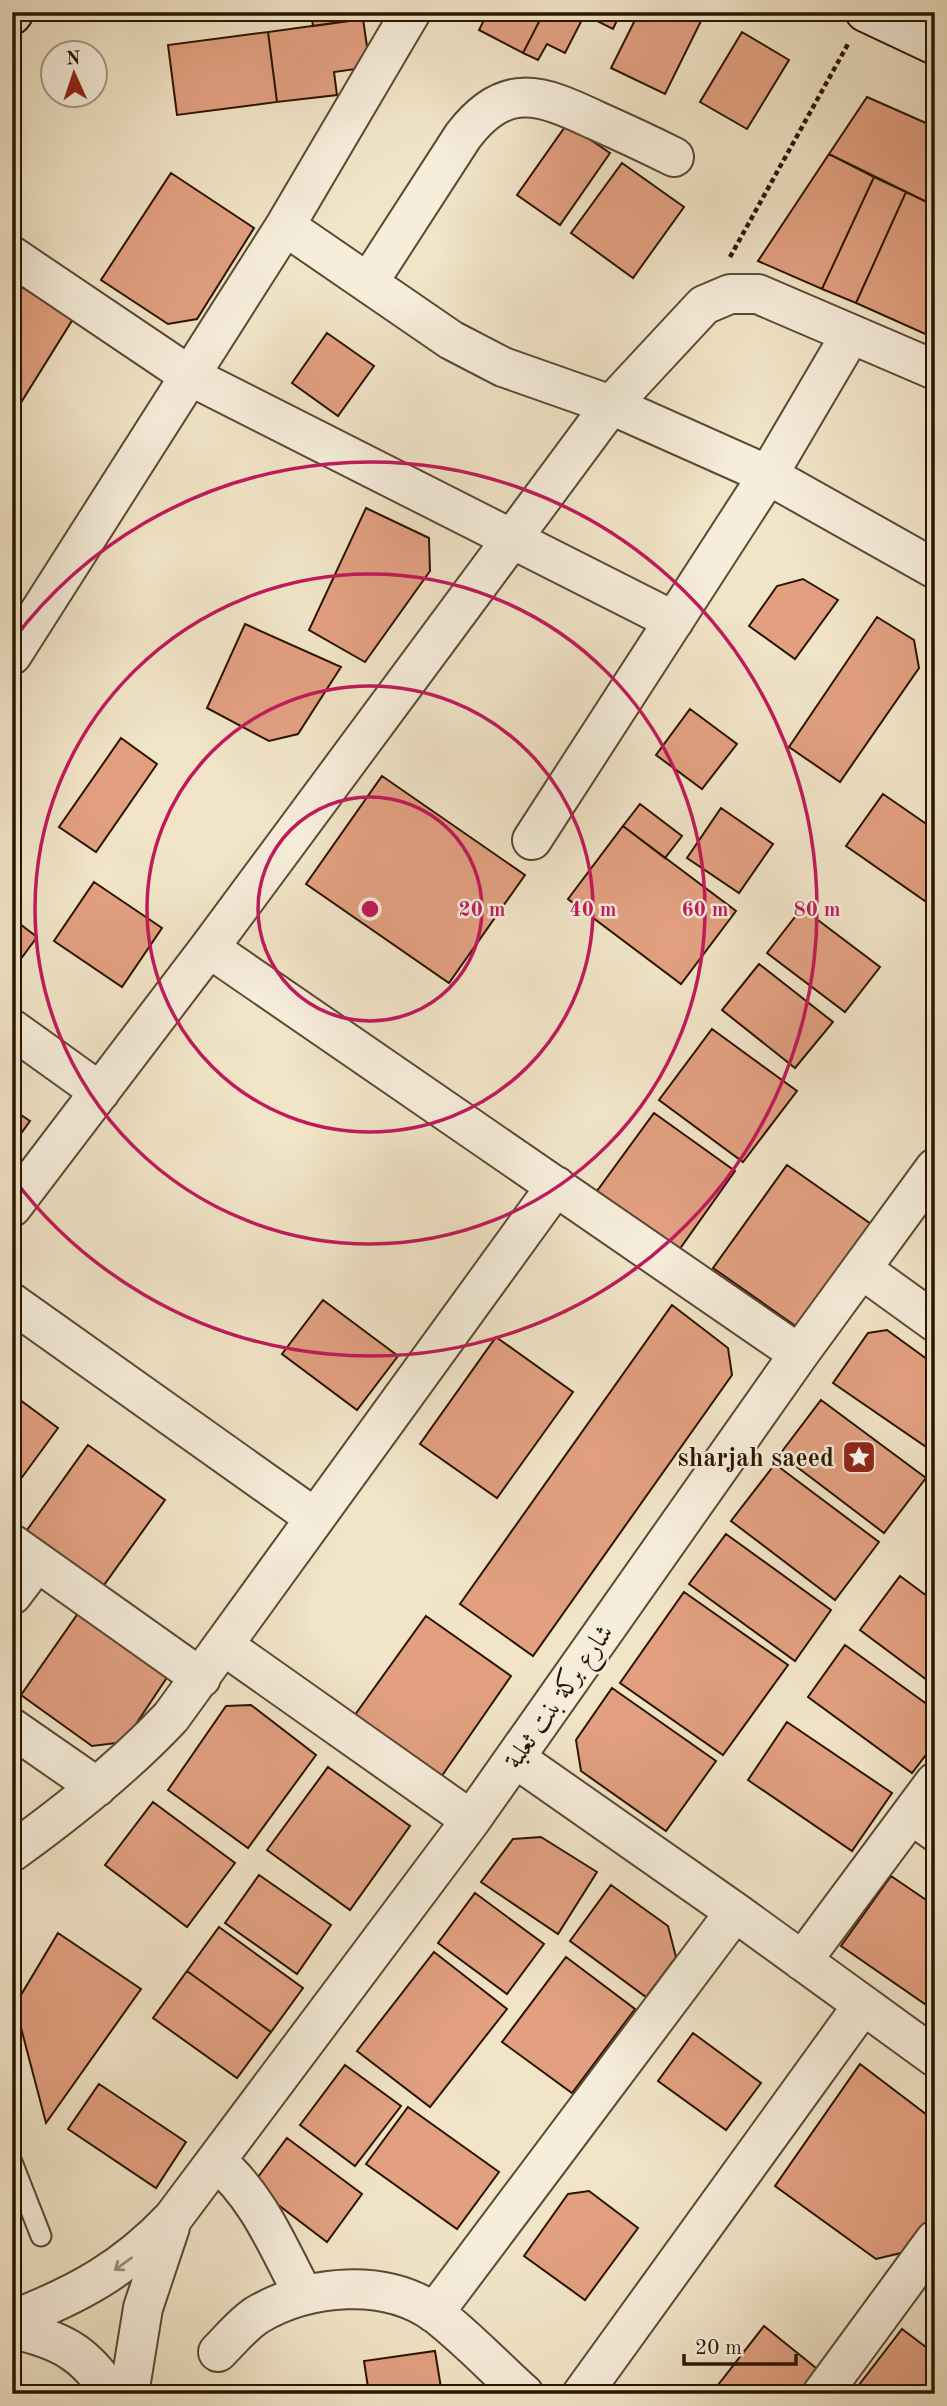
<svg xmlns="http://www.w3.org/2000/svg" width="947" height="2406" font-family="'Old Standard TT',Amiri,serif">
	<style>
		.building { fill: #e2a081; stroke: #2b1500; stroke-width: 2 }
		.lines { fill: none; stroke-linecap: round; stroke-linejoin: round }
		.service-casing { stroke: #5c4932; stroke-width: 23 }
		.minor-casing { stroke: #5c4932; stroke-width: 42 }
		.tertiary-casing { stroke: #5c4932; stroke-width: 42 }
		.secondary-casing { stroke: #2b1500; stroke-width: 42 }
		.primary-casing { stroke: #2b1500; stroke-width: 42 }
		.path { stroke: #2b1500; stroke-width: 4.5; stroke-dasharray: 5 3.5; stroke-linecap: butt }
		.service { stroke: #f6eddb; stroke-width: 19 }
		.minor { stroke: #f6eddb; stroke-width: 38 }
		.tertiary { stroke: #f6eddb; stroke-width: 38 }
		.secondary { stroke: #f6eddb; stroke-width: 38 }
		.primary { stroke: #f1e4c7; stroke-width: 38 }
		.oneway { stroke: #9b8c78 }
		.ring { fill: none; stroke: #c2185b; stroke-width: 3.5 }
		.labels { text-anchor: middle; stroke-width: 5; stroke-linejoin: round; paint-order: stroke }
		.poi-label { font-size: 26px; font-weight: bold; fill: #2b1500; stroke: #f6eddb; text-anchor: end }
		.street-label { font-size: 26px; fill: #2b1500; stroke: #f6eddb }
		.centre { fill: #c2185b; stroke: #f6eddb; stroke-width: 3.5 }
		.ring-label { font-size: 21px; text-anchor: middle; font-weight: bold; fill: #c2185b; stroke: #f6eddb; stroke-width: 5; stroke-linejoin: round; paint-order: stroke }
	</style>
	<rect width="100%" height="100%" fill="#f1e4c7"/>
	<filter id="stains"><feTurbulence type="fractalNoise" baseFrequency=".00286" numOctaves="4"/><feColorMatrix values="0 0 0 0 .2 0 0 0 0 .09 0 0 0 0 .02 0 0 0 .5 -.17"/></filter>
	<radialGradient id="worn" r=".72"><stop offset=".6" stop-color="#630" stop-opacity="0"/><stop offset="1" stop-color="#630" stop-opacity=".3"/></radialGradient>
	<path class="building" d="M311,12H393V15L313,26Z
		M488,12H544L523,53L479,30Z
		M544,12H586L565,53L547,44L538,60L523,53Z
		M586,12H621L613,29L585,15Z
		M639,12L704,15L665,94L611,68Z
		M363,19L370,67L334,72L337,95L277,102L268,32Z
		M268,32L277,102L177,115L168,45Z
		M742,32L789,60L747,129L700,102Z
		M867,97L935,127V206L829,154Z
		M567,124L610,153L560,225L517,195Z
		M829,154L874,177L822,289L758,261Z
		M622,163L684,207L633,278L571,233Z
		M171,173L254,228L197,319L168,324L101,280Z
		M874,177L906,192L856,303L822,289Z
		M906,192L935,206L932,337L856,303Z
		M12,281L73,319L12,417Z
		M327,333L374,366L338,416L292,383Z
		M366,508L429,538L430,571L365,662L309,630Z
		M803,579L838,600L795,659L749,626L777,586Z
		M877,617L914,640L919,668L840,782L789,747Z
		M245,624L341,667L298,734L269,741L207,708Z
		M690,709L737,744L702,789L656,755Z
		M121,738L157,764L96,852L59,827Z
		M382,776L525,875L449,983L306,884Z
		M883,794L935,830V886L925,901L846,846Z
		M640,804L682,836L665,858L623,826Z
		M721,808L773,844L739,893L687,858Z
		M623,826L736,911L681,984L568,899Z
		M94,882L162,928L122,987L54,941Z
		M802,908L880,967L845,1012L767,953Z
		M12,918L37,937L12,971Z
		M759,964L833,1022L795,1068L722,1010Z
		M712,1029L797,1091L743,1162L659,1100Z
		M12,1109L30,1121L12,1146Z
		M654,1113L735,1171L679,1250L597,1191Z
		M787,1165L871,1224L797,1327L713,1268Z
		M323,1300L398,1356L357,1410L282,1354Z
		M672,1305L728,1348L732,1375L533,1656L460,1604Z
		M887,1330L935,1365V1453L833,1383L868,1333Z
		M496,1337L573,1392L497,1498L420,1444Z
		M12,1394L58,1428L12,1491Z
		M821,1400L926,1478L884,1533L780,1454Z
		M88,1445L165,1500L99,1592L22,1537Z
		M775,1464L879,1542L835,1600L731,1521Z
		M726,1534L831,1610L795,1661L689,1584Z
		M900,1576L935,1602V1686L860,1630Z
		M684,1592L788,1665L723,1755L620,1683Z
		M86,1602L176,1664L124,1742L92,1746L21,1695Z
		M426,1616L511,1676L439,1780L352,1719Z
		M845,1645L935,1710V1743L912,1773L808,1697Z
		M612,1688L716,1761L666,1831L581,1771L576,1740Z
		M251,1705L316,1755L248,1848L168,1790L226,1706Z
		M787,1722L892,1793L852,1851L748,1780Z
		M328,1767L410,1826L350,1910L267,1850Z
		M153,1802L235,1863L187,1927L105,1865Z
		M541,1837L597,1872L558,1934L481,1882L513,1839Z
		M259,1875L331,1925L297,1974L225,1923Z
		M891,1876L935,1906V2011L841,1946Z
		M611,1885L668,1926L676,1957L646,1997L570,1941Z
		M475,1893L544,1944L507,1994L438,1943Z
		M219,1927L303,1988L271,2032L187,1971Z
		M58,1933L141,1989L46,2123L15,2005Z
		M434,1952L507,2009L430,2107L357,2051Z
		M566,1957L635,2009L572,2093L502,2042Z
		M187,1971L271,2032L237,2078L153,2018Z
		M693,2033L761,2083L726,2130L658,2081Z
		M860,2064L935,2121V2209L905,2252L876,2259L775,2186Z
		M345,2065L401,2106L355,2166L300,2125Z
		M99,2084L186,2142L156,2188L68,2129Z
		M408,2107L499,2172L457,2229L366,2164Z
		M287,2138L362,2194L327,2242L252,2185Z
		M589,2191L638,2228L585,2300L524,2256L568,2194Z
		M764,2326L816,2368L819,2394H711Z
		M902,2329L935,2354V2389L931,2394H852Z
		M435,2351L442,2394H369L364,2361Z"/>
	<g class="lines">
		<g class="service-casing">
			<path id="service" d="M905,1822L935,1843
				M12,2162L41,2236"/>
		</g>
		<g class="minor-casing">
			<path id="minor" d="M285,226L451,340L503,367L611,405L768,475L935,569
				M12,256L190,376L674,621
				M368,283L463,136C505,81 540,94 595,120C622,132 648,144 674,157
				M12,655L285,226L411,12
				M532,840L768,475L851,334
				M209,948L799,1354
				M12,1029L100,1092
				M12,1207L209,948L611,405L704,305L730,294H758L935,370
				M863,1270L935,1322
				M12,1303L315,1518
				M12,1544L201,1678
				M12,1595L37,1562
				M223,1645L471,1820
				M12,1728L97,1787
				M515,1758L735,1912L935,2057
				M12,1852C69,1811 123,1768 171,1717L556,1186
				M802,1961L935,1782
				M216,2161C258,2196 278,2247 303,2294
				M434,2313L735,1912
				M12,2320C77,2295 125,2269 173,2218L471,1820L799,1354L935,1168
				M218,2352C230,2340 243,2324 257,2315C308,2285 385,2277 436,2314C467,2338 495,2368 524,2394
				M129,2394L143,2308L170,2227
				M582,2394L863,2005
				M822,2394L935,2240"/>
		</g>
		<g class="tertiary-casing">
			<path id="tertiary" d="M12,2329C58,2339 86,2352 111,2394"/>
		</g>
		<g class="secondary-casing">
			<path id="secondary" d="M865,12L935,45"/>
		</g>
		<g class="primary-casing">
			<path id="primary" d="M12,15L14,12"/>
		</g>
		<path class="path" d="M730,257L848,44"/>
		<use href="#service" class="service"/>
		<use href="#minor" class="minor"/>
		<use href="#tertiary" class="tertiary"/>
		<use href="#secondary" class="secondary"/>
		<use href="#primary" class="primary"/>
	</g>
	<defs><path id="oneway-shaft" d="M-6 0H5M1.5-3L5.5 0L1.5 3" fill="none" stroke-width="1.6" stroke-linecap="round" stroke-linejoin="round" transform="scale(1.75)"/></defs>
	<use class="oneway" href="#oneway-shaft" transform="translate(123 2264) rotate(144)"/>
	<g class="ring">
		<circle cx="370" cy="909" r="112"/>
		<circle cx="370" cy="909" r="223"/>
		<circle cx="370" cy="909" r="335"/>
		<path d="M13 640A447 447 0 1 1 13 1178"/>
	</g>
	<defs>
		<g id="sight-square" transform="scale(1.75)"><rect x="-9" y="-9" width="18" height="18" rx="4" fill="#8f2418" stroke="#f6eddb"/><path d="M0-6L1.8-2.2L6-1.7L2.9 1.2L3.7 5.4L0 3.3L-3.7 5.4L-2.9 1.2L-6-1.7L-1.8-2.2Z" fill="#fff"/></g>
	</defs>
	<g fill-rule="evenodd">
		<use href="#sight-square" x="859" y="1457"/>
	</g>
	<g class="labels">
		<g class="poi-label">
			<text x="834" y="1466">sharjah saeed</text>
		</g>
		<g class="street-label">
			<text transform="translate(558 1696) rotate(-55)" y="9">شارع بركة بنت ثعلبة</text>
		</g>
	</g>
	<circle cx="370" cy="909" r="10" class="centre"/>
	<g class="ring-label">
		<text x="482" y="916">20 m</text>
		<text x="593" y="916">40 m</text>
		<text x="705" y="916">60 m</text>
		<text x="817" y="916">80 m</text>
	</g>
	<rect width="947" height="2406" fill="none" stroke="#f1e4c7" stroke-width="42"/>
	<rect x="14" y="14" width="919" height="2378" fill="none" stroke="#2b1500" stroke-width="3.5"/>
	<rect x="21" y="21" width="905" height="2364" fill="none" stroke="#2b1500" stroke-width="2"/>
	<g transform="translate(74 74) rotate(357)"><circle r="33" fill="#f6eddb" stroke="#a59783" stroke-width="2"/>
	<path d="M0-5L12 26L0 18L-12 26Z" fill="#8f2418"/>
	<text y="-10" font-size="19" font-weight="bold" text-anchor="middle" fill="#2b1500">N</text>
	</g>
	<path d="M684 2354v10h112v-10" fill="none" stroke="#2b1500" stroke-width="3.5"/>
	<text x="695" y="2354" font-size="21" fill="#2b1500" stroke="#f6eddb" stroke-width="5" paint-order="stroke">20 m</text>
	<rect width="100%" height="100%" filter="url(#stains)"/>
	<rect width="100%" height="100%" fill="url(#worn)"/>
</svg>
